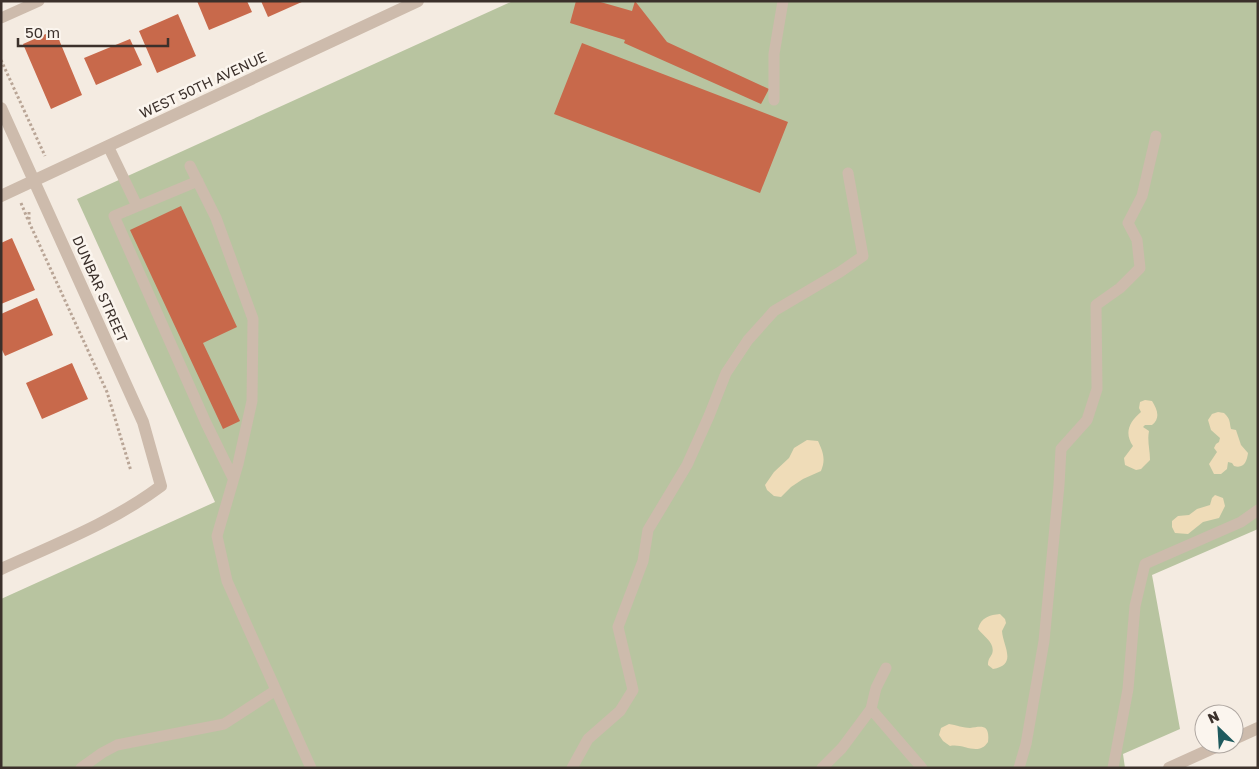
<svg xmlns="http://www.w3.org/2000/svg" width="1259" height="769" font-family="'Golos Text',sans-serif">
	<style>
		.green { fill: #b8c4a0 }
		.sand { fill: #efdcb8 }
		.building { fill: #c8694b }
		.lines { fill: none; stroke-linecap: round; stroke-linejoin: round }
		.path { stroke: #b9a596; stroke-width: 3; stroke-dasharray: 2.5 2.5; stroke-linecap: butt }
		.lane { stroke: #cdbbac; stroke-width: 11 }
		.street { stroke: #cdbbac; stroke-width: 12 }
		.labels { text-anchor: middle; stroke-width: 5; stroke-linejoin: round; paint-order: stroke }
		.street-label { font-size: 14px; fill: #3b302b; stroke: #fbf5ee }
	</style>
	<rect width="100%" height="100%" fill="#f4ebe1"/>
	<path class="green" d="M513,1H1258V529L1152,575L1180,729L1123,754L1125,768H1V599L215,502L77,199Z"/>
	<path class="sand" d="M1145,400L1152,401C1157,409 1161,418 1152,425H1145L1143,427L1149,431C1147,441 1150,450 1150,460L1141,469L1136,470L1125,465L1124,458L1133,446C1124,433 1129,422 1141,412L1139,408L1140,402Z
		M1218,412L1224,413C1231,420 1229,421 1231,429L1236,430L1241,445L1248,453C1247,461 1244,469 1234,466L1232,463L1228,462L1227,469L1221,474H1214L1209,464L1217,452L1214,448L1216,444L1219,442L1220,438L1211,430L1208,420L1212,414Z
		M807,440L818,441C823,452 826,459 821,471L803,479L791,487L781,497L774,496L767,490L765,485L774,472L789,458L794,448Z
		M1215,495L1223,498L1225,506L1219,518L1203,522L1188,534L1175,533L1172,527V521L1178,516L1189,515L1197,509L1210,505L1212,498Z
		M1000,614L1005,619L1006,623L1002,631C1003,646 1018,665 993,669L988,665C988,660 989,659 992,654C996,643 983,636 978,629C981,617 990,615 1000,614Z
		M949,724C956,725 964,728 970,728C982,726 990,724 988,742C978,757 964,743 950,746L943,741L939,735L941,728Z"/>
	<path class="building" d="M197,1H247L252,12L209,30Z
		M261,1H304L268,17Z
		M576,1H597L632,11L635,1L667,42L769,89L761,104L624,43L625,40L570,23Z
		M178,14L196,56L157,73L139,31Z
		M55,30L82,95L51,109L23,44Z
		M130,39L142,65L96,85L84,58Z
		M582,43L788,122L760,193L554,114Z
		M181,206L237,327L203,343L240,421L223,429L130,230Z
		M12,238L35,290L1,304V243Z
		M37,298L53,335L5,356L1,348V314Z
		M72,363L88,399L42,419L26,383Z"/>
	<g class="lines">
		<path class="path" d="M1,60L45,156
			M21,203L28,220
			M29,212V222L107,392L131,471"/>
		<path class="lane" d="M1,18L39,1
			M774,100V54L783,1
			M108,146L137,206
			M190,166L216,218L253,319L252,401L238,464L217,536L227,581L311,768
			M198,181L114,216L206,423L233,478
			M871,709L922,768
			M81,768L102,753L117,745L224,724L276,690
			M572,768L588,739L620,711L633,690L618,627L643,561L648,530L687,465L709,416L726,373L748,340L774,311L840,272L863,256L848,173
			M822,768L842,748L871,709L876,688L886,668
			M1019,768L1026,744L1044,641L1059,485L1061,449L1087,420L1097,389L1096,305L1120,288L1140,268L1137,240L1128,223L1142,196L1156,136
			M1113,768L1128,689L1135,606L1145,564L1241,522L1258,510"/>
		<path class="street" d="M1,108L143,422L161,486C113,522 56,544 1,569
			M1,196L418,1
			M1234,739L1258,728
			M1169,768L1222,744"/>
	</g>
	<g class="labels">
		<g class="street-label">
			<text transform="translate(203 85) rotate(-25)" y="5">WEST 50TH AVENUE</text>
			<text transform="translate(100 289) rotate(66)" y="5">DUNBAR STREET</text>
		</g>
	</g>
	<rect width="1259" height="769" fill="none" stroke="#3b302b" stroke-width="5"/>
	<g transform="translate(1219 729) rotate(335)"><circle r="24" fill="#fbf5ee" stroke="#aea6a0"/>
	<path d="M0-4L9 19L0 12L-9 19Z" fill="#1f5a5e"/>
	<text y="-8" font-size="14" font-weight="bold" text-anchor="middle" fill="#3b302b">N</text>
	</g>
	<path d="M18 38v8h150v-8" fill="none" stroke="#3b302b" stroke-width="2.5"/>
	<text x="25" y="38" font-size="15" fill="#3b302b" stroke="#fbf5ee" stroke-width="4" paint-order="stroke">50 m</text>
</svg>
